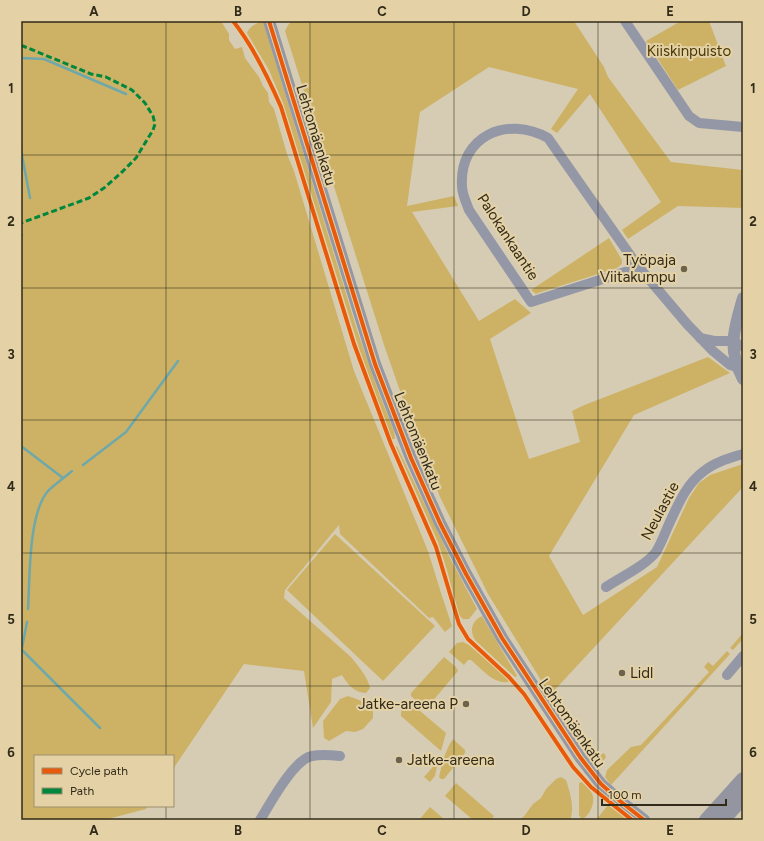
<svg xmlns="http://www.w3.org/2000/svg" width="764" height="841" font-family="Figtree,sans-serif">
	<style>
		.green { fill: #cdb265 }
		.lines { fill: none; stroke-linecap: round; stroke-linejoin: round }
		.stream { stroke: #6fa8aa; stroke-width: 2.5 }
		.minor { stroke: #9498a6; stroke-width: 10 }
		.tertiary { stroke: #9498a6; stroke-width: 12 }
		.secondary { stroke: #9396a0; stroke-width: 14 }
		.quiet { stroke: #00873e; stroke-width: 3; stroke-dasharray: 6 3; stroke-linecap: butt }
		.cycleway-casing { stroke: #e4d2a6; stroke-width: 6 }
		.cycleway { stroke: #e8590c; stroke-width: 4 }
		.grid { fill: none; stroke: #322b1a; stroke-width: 1; stroke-opacity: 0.55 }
		.poi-dot { fill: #6b6350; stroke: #e4d2a6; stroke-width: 1.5 }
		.labels { text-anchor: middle; stroke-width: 4; stroke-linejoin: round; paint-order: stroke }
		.park-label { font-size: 15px; fill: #4a3906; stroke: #e4d2a6 }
		.street-label { font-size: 15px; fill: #322b1a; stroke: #e4d2a6 }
		.poi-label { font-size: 15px; fill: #322b1a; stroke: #e4d2a6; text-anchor: end }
		.neatline { fill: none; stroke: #322b1a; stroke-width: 1.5 }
		.grid-label { font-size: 13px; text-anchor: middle; font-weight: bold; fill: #322b1a }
	</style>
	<rect width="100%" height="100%" fill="#d6ccb4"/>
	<path class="green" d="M21,21H221L229,34V40L235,49L242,47L245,58L259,77L263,86L268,93L269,102L274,109L287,154L294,171L354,371L428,551L442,596L452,626L445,632L433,617L429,618L340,534L339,525L285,590L284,598L351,657C358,666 368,677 370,688L366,693C355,693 347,684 342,675L332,679L331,702L313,728L304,671L244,664L173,769V756H35V806H148L146,809L104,820H21Z
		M261,21H263L357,330L380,396L394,431L395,439H392L360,351L283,103L269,70L247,33C249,27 256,24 261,21Z
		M292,21H574L604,67L608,77L671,162L743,170V208L678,206L628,239L622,230L661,202L590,94L557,133L551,129L578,89L489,67L420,112L407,206L454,196L458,206L412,212L479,321L515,299L531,313L490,339L529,459L580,442L572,411L582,406L708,357L730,373L634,415L549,556L583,615L657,567L689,498L699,483L710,475L743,464V487L550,695L488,594L440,497L422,454L384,345L285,31L288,25Z
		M681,21H709L726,66L678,90L646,41Z
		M609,238L622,260V264L617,268L538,293L536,294L531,290Z
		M397,446L451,560L477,609L469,619H463L459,615L447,570L438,542L396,447Z
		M335,534L435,626L383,681L287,590Z
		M482,616L517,676L515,677L476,641C469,632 471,621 482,616Z
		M743,633V639L733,650L730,648Z
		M463,642L469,645L509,680L508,682C493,684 482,669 471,660H468L464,665L449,652L457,643Z
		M727,651L730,654L611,785L605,777L607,770L631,747L641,745L709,672L704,667L708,662L713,666Z
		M444,657L456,667L458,671L426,709L411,696V693Z
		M348,696C355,698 371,704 373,711C373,714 373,716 373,718L363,729L355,732L346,731L329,741L324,738L323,721L340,699Z
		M409,703L413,705L446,733L441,751L401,716C401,710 402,705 409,703Z
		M561,703H563L598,756L604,753L606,757C603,763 596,765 591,761L556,708V707Z
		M453,739L465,750V753L444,779H441L439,777C442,764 445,750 453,739Z
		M438,761L435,776L430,782L424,777Z
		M561,777L566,780C570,792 575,808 570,820H520L525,815L533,804L541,798L546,789L556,779Z
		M582,782C584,785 589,788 591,792C597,801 590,815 582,820L579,815V783Z
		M456,783L494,816L491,820H473L445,796Z
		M608,805L628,820H596Z
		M430,807L445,820H419Z"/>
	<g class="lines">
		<path class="stream" d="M21,58L44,59L126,94
			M21,150L30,198
			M21,236L22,235
			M21,446L63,478
			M83,465L126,432L178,361
			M28,609C30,579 28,514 48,491C55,484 64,478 72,471
			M22,650L100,728
			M21,653L27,622"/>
		<path class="minor" d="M625,21L689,116L699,123L743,127
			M637,265L628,271L531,302L469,210C466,202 462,194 462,186C459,136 507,115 548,138L637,265L687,324L713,351L730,365L737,367L743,364
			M700,338L714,341H733L743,347
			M606,587C621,577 645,566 656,552C661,544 665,533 669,524C678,505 686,484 704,471C715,462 730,458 743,454
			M727,675L743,656
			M260,820C270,804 294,759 312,756C321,754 331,755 340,756"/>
		<path class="tertiary" d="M269,21L375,364L411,458L440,523L466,574L502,638L580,757L601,784L620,801L644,820
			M743,298C734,330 727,348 743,379"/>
		<path class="secondary" d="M706,820L743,779
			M723,820L743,798"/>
		<path class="quiet" d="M21,46H23L91,74L106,77L132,90L145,103L153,116L155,124L153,130L136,158L121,173L104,188L89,198L21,223"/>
		<g class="cycleway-casing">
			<path id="cycleway" d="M233,21C253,46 268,77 281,107L354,344L391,444L436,547L459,624L468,639L509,677L524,694L573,767L591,787L632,820
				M269,21L375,364L411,458L440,523L466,574L502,638L580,757L601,784L620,801L644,820"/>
		</g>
		<use href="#cycleway" class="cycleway"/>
	</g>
	<path class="grid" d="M166,21V756M310,21V820M454,21V820M598,21V820M21,155H743M21,288H743M21,420H743M21,553H743M21,686H743M166,806V820"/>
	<g class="poi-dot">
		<circle cx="684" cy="269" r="4"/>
		<circle cx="622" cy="673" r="4"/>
		<circle cx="466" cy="704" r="4"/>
		<circle cx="399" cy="760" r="4"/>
	</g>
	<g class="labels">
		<g class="park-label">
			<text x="689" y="56">Kiiskinpuisto</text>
		</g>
		<g class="street-label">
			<text transform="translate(316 135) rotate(73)" y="5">Lehtomäenkatu</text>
			<text transform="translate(508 237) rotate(57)" y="5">Palokankaantie</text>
			<text transform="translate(418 441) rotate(68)" y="5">Lehtomäenkatu</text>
			<text transform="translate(660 511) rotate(-62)" y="5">Neulastie</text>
			<text transform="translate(572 723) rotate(55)" y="5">Lehtomäenkatu</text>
		</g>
		<g class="poi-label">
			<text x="676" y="265">Työpaja<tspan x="676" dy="17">Viitakumpu</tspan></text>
			<text x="630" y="678" text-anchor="start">Lidl</text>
			<text x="458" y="709">Jatke-areena P</text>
			<text x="407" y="765" text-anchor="start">Jatke-areena</text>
		</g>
	</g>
	<rect width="764" height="841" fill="none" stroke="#e4d2a6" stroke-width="44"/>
	<rect x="34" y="755" width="140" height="52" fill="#e4d2a6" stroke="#9d8f6e"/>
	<rect x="42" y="768" width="20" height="6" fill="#e8590c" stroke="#9d8f6e"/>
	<text x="70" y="775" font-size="12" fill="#322b1a">Cycle path</text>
	<rect x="42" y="788" width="20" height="6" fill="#00873e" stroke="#9d8f6e"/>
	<text x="70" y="795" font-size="12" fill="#322b1a">Path</text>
	<path d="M602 799v6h124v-6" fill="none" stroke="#322b1a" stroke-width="2"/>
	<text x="608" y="799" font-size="12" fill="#322b1a" stroke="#e4d2a6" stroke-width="3" paint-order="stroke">100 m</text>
	<rect x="22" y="22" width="720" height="797" class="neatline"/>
	<g class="grid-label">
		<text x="94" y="16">A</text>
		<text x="238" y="16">B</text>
		<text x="382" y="16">C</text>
		<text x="526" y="16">D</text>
		<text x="670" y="16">E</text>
		<text x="11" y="93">1</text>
		<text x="753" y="93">1</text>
		<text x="11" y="226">2</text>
		<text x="753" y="226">2</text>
		<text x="11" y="359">3</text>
		<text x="753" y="359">3</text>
		<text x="11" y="491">4</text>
		<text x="753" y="491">4</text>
		<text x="11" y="624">5</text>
		<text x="753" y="624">5</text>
		<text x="11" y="757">6</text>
		<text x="753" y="757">6</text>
		<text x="94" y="835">A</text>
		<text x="238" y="835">B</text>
		<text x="382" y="835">C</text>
		<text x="526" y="835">D</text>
		<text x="670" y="835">E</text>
	</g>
</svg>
